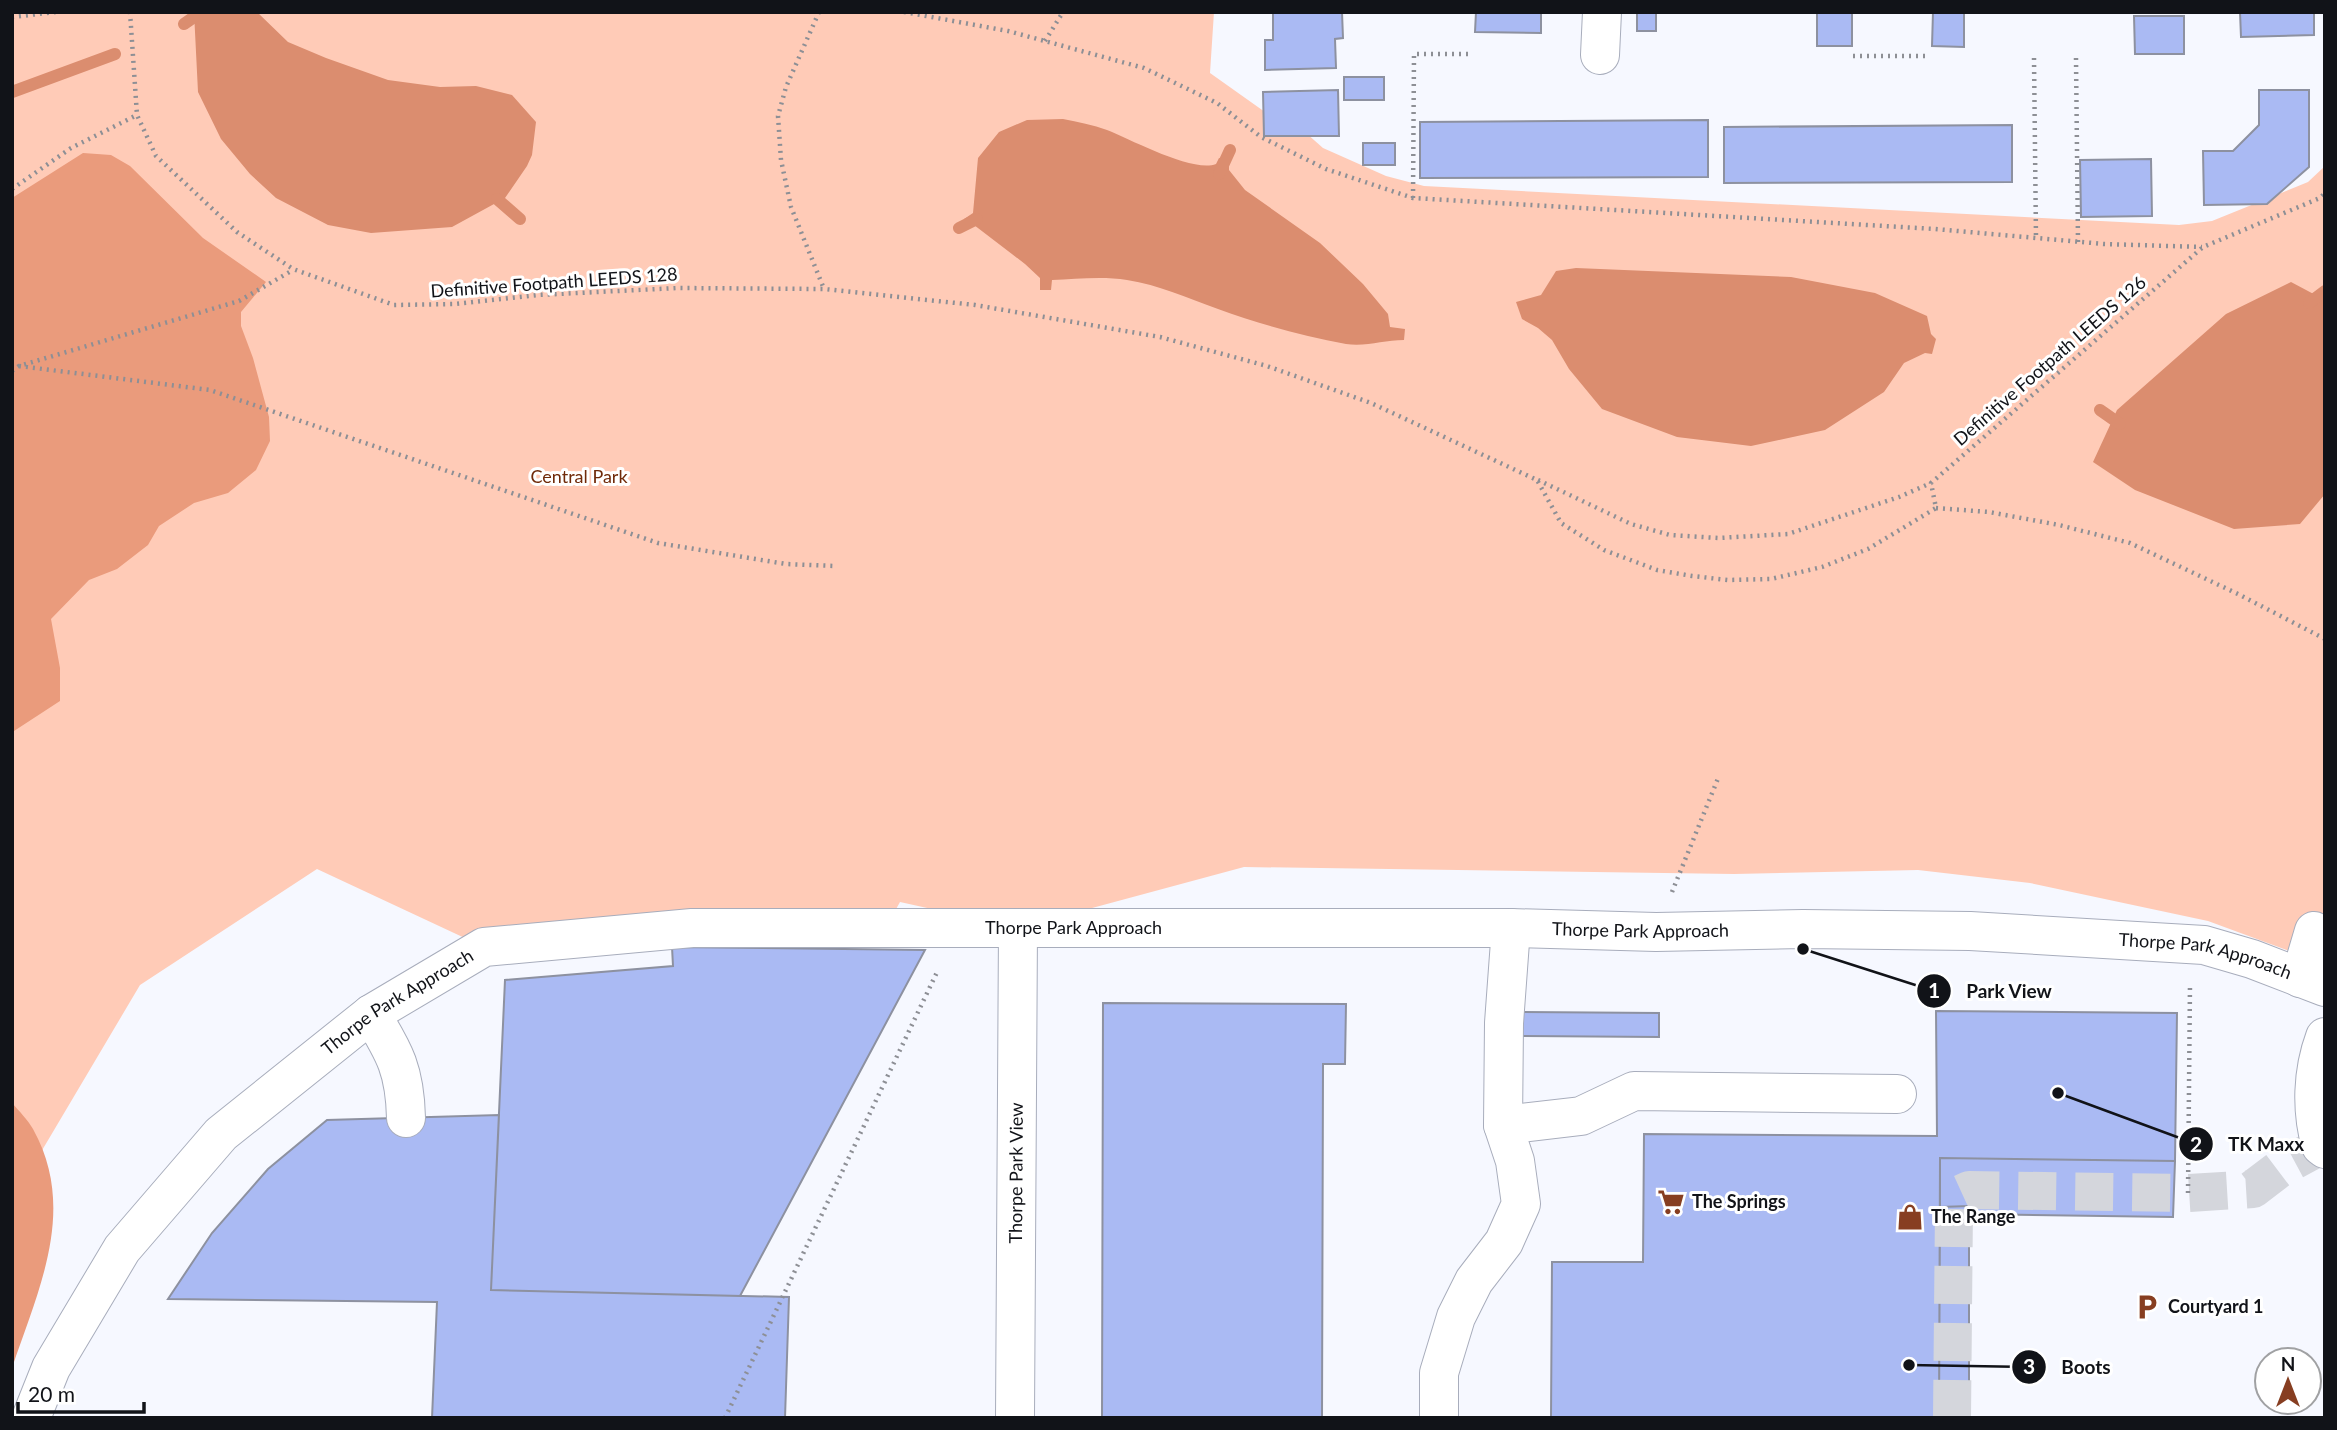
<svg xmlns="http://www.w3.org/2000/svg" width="2337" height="1430" font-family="Lato,sans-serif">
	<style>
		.green { fill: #ffcbb7 }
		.forest { fill: #ea9b7c }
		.water { fill: #db8d6f }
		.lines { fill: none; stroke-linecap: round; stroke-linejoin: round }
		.stream { stroke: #db8d6f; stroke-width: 12 }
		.building { fill: #aabaf3; stroke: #8d91a0; stroke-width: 2 }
		.minor-tunnel { stroke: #d4d6dc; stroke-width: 38; stroke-dasharray: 38 19; stroke-linecap: butt }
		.minor-casing { stroke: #a8adbc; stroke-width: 40 }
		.path { stroke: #8d8f95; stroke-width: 4.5; stroke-dasharray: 2 5; stroke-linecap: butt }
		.minor { stroke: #fff; stroke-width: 38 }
		.labels { text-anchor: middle; stroke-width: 6; stroke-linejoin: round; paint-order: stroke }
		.street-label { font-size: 18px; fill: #111318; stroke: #fff }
		.park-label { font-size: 18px; fill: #702a09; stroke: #fff }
		.poi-label { font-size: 18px; font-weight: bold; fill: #111318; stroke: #fff; text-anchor: start }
		.leader { fill: none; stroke: #111318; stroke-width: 2.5 }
		.callout-dot { fill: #111318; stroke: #fff; stroke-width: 2.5 }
		.mark-label { font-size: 21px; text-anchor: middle; font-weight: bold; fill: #fff }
		.callout-label { font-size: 19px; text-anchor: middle; font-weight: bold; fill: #111318; stroke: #fff; stroke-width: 6; stroke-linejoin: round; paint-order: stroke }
	</style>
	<rect width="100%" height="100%" fill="#f6f8ff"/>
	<path class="green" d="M12,12H1214L1210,73L1275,119L1297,125L1323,148L1386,176L1424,186L2179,225L2212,221L2308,182L2325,166V964L2208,921L2030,883L1918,870L1734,874L1244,867L1018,928L900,902L885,929L484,947L317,869L140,985L28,1174L12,1289Z"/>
	<path class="forest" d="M83,153L111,155L130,166L203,238L266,282L241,312V326L253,358L269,417L270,441L256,470L228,493L194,503L159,526L148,545L117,569L89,580L51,619L60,668V701L14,731L12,198Z
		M12,1103C19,1111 28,1120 33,1129C78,1210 38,1290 12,1368Z"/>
	<path class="water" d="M194,12H257L288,42L326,58L388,80L440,87L476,86L512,95L536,122L532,155L527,166L505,198L452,227L371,233L328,225L276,198L250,174L221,139L198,92Z
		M1063,119C1078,122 1093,125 1107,130C1132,140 1193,173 1216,164L1219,158L1229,160V170L1245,190L1320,243L1363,284L1388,314L1390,327L1405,329L1404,340C1384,340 1366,347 1346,344C1303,336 1259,324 1218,309C1187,298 1159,285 1127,280C1103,276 1076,279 1052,280L1051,290H1040V278L1025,264L974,225L969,228L964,219L973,213L978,158L999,132L1027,120Z
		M1576,268L1791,277L1875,293L1927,316L1931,334L1936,339L1932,354L1925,353L1904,363L1884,392L1825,430L1751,446L1677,437L1602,409L1569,369L1552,340L1538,328L1522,319L1516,302L1541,295L1556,271Z
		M2291,282L2323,299L2325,309V494L2300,524L2234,529L2135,490L2093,462L2117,410L2226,314Z"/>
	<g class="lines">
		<path class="stream" d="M184,24L194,17
			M12,92L115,54
			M1219,174L1230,150
			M497,199L520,219
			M959,228L977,219
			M2309,303L2325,291
			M2100,410L2120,424"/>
	</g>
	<path class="building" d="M1273,12H1342L1343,38L1335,39L1336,68L1265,70V40H1273Z
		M1476,12H1541V33L1475,32Z
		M1637,12H1656V31H1637Z
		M1817,12H1852V46H1817Z
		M1933,12H1964V47L1932,46Z
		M2240,12H2314V35L2241,37Z
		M2134,16H2184V54H2135Z
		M1344,77H1384V100H1344Z
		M1338,90L1339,136H1264L1263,92Z
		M2259,90H2309V167L2267,204L2204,205L2203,151H2233L2259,125Z
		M1708,120V177L1420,178V122Z
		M2012,125V182L1724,183V127Z
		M1363,143H1395V165H1363Z
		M2151,159L2152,216L2081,217L2080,160Z
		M672,947L925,950L740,1296L491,1290L505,980L673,966Z
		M1103,1003L1346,1004L1345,1064H1323L1322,1418H1102Z
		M1936,1011L2177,1013L2175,1161L1940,1158L1939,1418H1551L1552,1262H1643L1644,1134L1937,1136Z
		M1521,1012L1659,1013V1037L1520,1036Z
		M499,1115L491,1290L789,1297L785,1418H432L437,1302L168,1299L212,1233L268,1169L327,1120Z
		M1940,1158L2175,1161L2173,1217L1969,1214V1206L1940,1207Z
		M1969,1206V1418H1939L1940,1207Z"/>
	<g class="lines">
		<path class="minor-tunnel" d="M1952,1418L1954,1206L1958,1195L1969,1190L2188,1193L2253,1189L2282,1167L2321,1146"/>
		<g class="minor-casing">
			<g id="minor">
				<path d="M1600,55L1602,12"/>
				<path d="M2300,978L2314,931"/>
				<path d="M371,1014C395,1053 405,1071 406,1118"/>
				<path d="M2325,1037C2312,1072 2311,1111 2321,1146L2325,1149"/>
				<path d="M1503,1125L1581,1116L1634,1091L1897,1094"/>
				<path id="s1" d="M31,1418L51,1368L122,1249L221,1134L371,1014L484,947L692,928H1511L1656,932L1803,929L1970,931L2204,945L2252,959L2325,987"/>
				<path id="s2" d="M1015,1418L1018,928"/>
				<path d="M1439,1418V1373L1456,1317L1474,1281L1504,1242L1521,1204L1515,1161L1503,1125L1504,1023L1511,928"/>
			</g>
		</g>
		<path class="path" d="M130,12L137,115L156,156L237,232L293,269L394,305L454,304L538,295L678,288L824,289L975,305L1160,337L1267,366L1371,403L1537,480L1561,523L1604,550L1657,570L1692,576L1728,580L1771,579L1822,567L1868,549L1936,508L1931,483L2203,247L2320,198L2325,193
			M819,12L786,87L778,116L781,160L791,207L824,289
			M904,12L1008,31L1144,68L1217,103L1261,137L1326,169L1413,198L1935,229L2104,244L2202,247
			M12,17L56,12
			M1045,41L1063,12
			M1853,56H1928
			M2034,58L2036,238
			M2076,58L2078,242
			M12,189L71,148L137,115
			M1413,198L1414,54H1468
			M19,366L210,390L658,543L786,564L835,566
			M12,371L19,366L239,301L293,270
			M1538,480L1631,524L1670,535L1718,538L1788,534L1899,497L1931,483
			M1936,508L1989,512L2059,525L2130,543L2238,594L2325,639
			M1672,892L1719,776
			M2188,1193L2190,984
			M725,1418L938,970"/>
		<use href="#minor" class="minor"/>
	</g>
	<defs>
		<g id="supermarket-bare" transform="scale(2.1)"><path d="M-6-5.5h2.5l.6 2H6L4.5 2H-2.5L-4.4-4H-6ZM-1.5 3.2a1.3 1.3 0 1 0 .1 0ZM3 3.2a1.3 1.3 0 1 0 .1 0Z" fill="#873e21" stroke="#fff" stroke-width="2.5" paint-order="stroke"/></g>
		<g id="shop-bare" transform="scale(2.1)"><path d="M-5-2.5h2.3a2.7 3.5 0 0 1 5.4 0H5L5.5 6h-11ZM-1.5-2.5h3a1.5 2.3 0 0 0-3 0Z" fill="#873e21" stroke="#fff" stroke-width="2.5" paint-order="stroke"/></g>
		<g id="parking-bare" transform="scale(2.1)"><path d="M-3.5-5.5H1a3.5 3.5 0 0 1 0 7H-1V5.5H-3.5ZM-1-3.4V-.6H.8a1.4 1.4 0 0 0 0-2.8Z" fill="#873e21" stroke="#fff" stroke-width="2.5" paint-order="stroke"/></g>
	</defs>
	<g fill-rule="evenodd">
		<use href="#supermarket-bare" x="1671" y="1202"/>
		<use href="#shop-bare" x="1910" y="1217"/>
		<use href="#parking-bare" x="2147" y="1307"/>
	</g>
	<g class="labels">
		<g class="street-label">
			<text transform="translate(554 283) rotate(-4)" y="6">Definitive Footpath LEEDS 128</text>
			<text transform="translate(2050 361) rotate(-41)" y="6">Definitive Footpath LEEDS 126</text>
			<text dy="6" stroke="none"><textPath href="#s1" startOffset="1258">Thorpe Park Approach</textPath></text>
			<text dy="6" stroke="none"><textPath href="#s1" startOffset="1825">Thorpe Park Approach</textPath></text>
			<text dy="6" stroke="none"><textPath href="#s1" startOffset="2392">Thorpe Park Approach</textPath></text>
			<text dy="6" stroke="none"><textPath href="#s1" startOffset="565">Thorpe Park Approach</textPath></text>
			<text dy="6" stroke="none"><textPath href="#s2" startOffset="245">Thorpe Park View</textPath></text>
		</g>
		<g class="park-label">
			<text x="579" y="483">Central Park</text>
		</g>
		<g class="poi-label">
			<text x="1692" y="1208">The Springs</text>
			<text x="1931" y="1223">The Range</text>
			<text x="2168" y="1313">Courtyard 1</text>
		</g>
	</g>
	<path class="leader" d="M1803 949L1934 991M2058 1093L2196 1144M1909 1365L2029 1367"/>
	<g class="callout-dot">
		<circle cx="1803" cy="949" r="7"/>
		<circle cx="2058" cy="1093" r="7"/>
		<circle cx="1909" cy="1365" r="7"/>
		<circle cx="1934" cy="991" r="18"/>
		<circle cx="2196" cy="1144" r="18"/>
		<circle cx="2029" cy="1367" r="18"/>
	</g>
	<g class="mark-label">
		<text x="1934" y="998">1</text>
		<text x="2196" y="1152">2</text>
		<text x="2029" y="1374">3</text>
	</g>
	<g class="callout-label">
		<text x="2009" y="998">Park View</text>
		<text x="2266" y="1151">TK Maxx</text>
		<text x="2086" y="1374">Boots</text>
	</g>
	<rect width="2337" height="1430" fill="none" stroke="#111318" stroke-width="28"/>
	<g transform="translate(2288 1381)"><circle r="33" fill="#ffffff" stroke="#a0a1a3" stroke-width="2"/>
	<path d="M0-5L12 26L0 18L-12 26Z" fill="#873e21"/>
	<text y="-10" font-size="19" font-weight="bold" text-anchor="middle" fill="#111318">N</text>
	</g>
	<path d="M18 1402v10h126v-10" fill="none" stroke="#111318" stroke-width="3.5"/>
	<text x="28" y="1402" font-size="21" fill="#111318" stroke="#ffffff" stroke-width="5" paint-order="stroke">20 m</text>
</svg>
